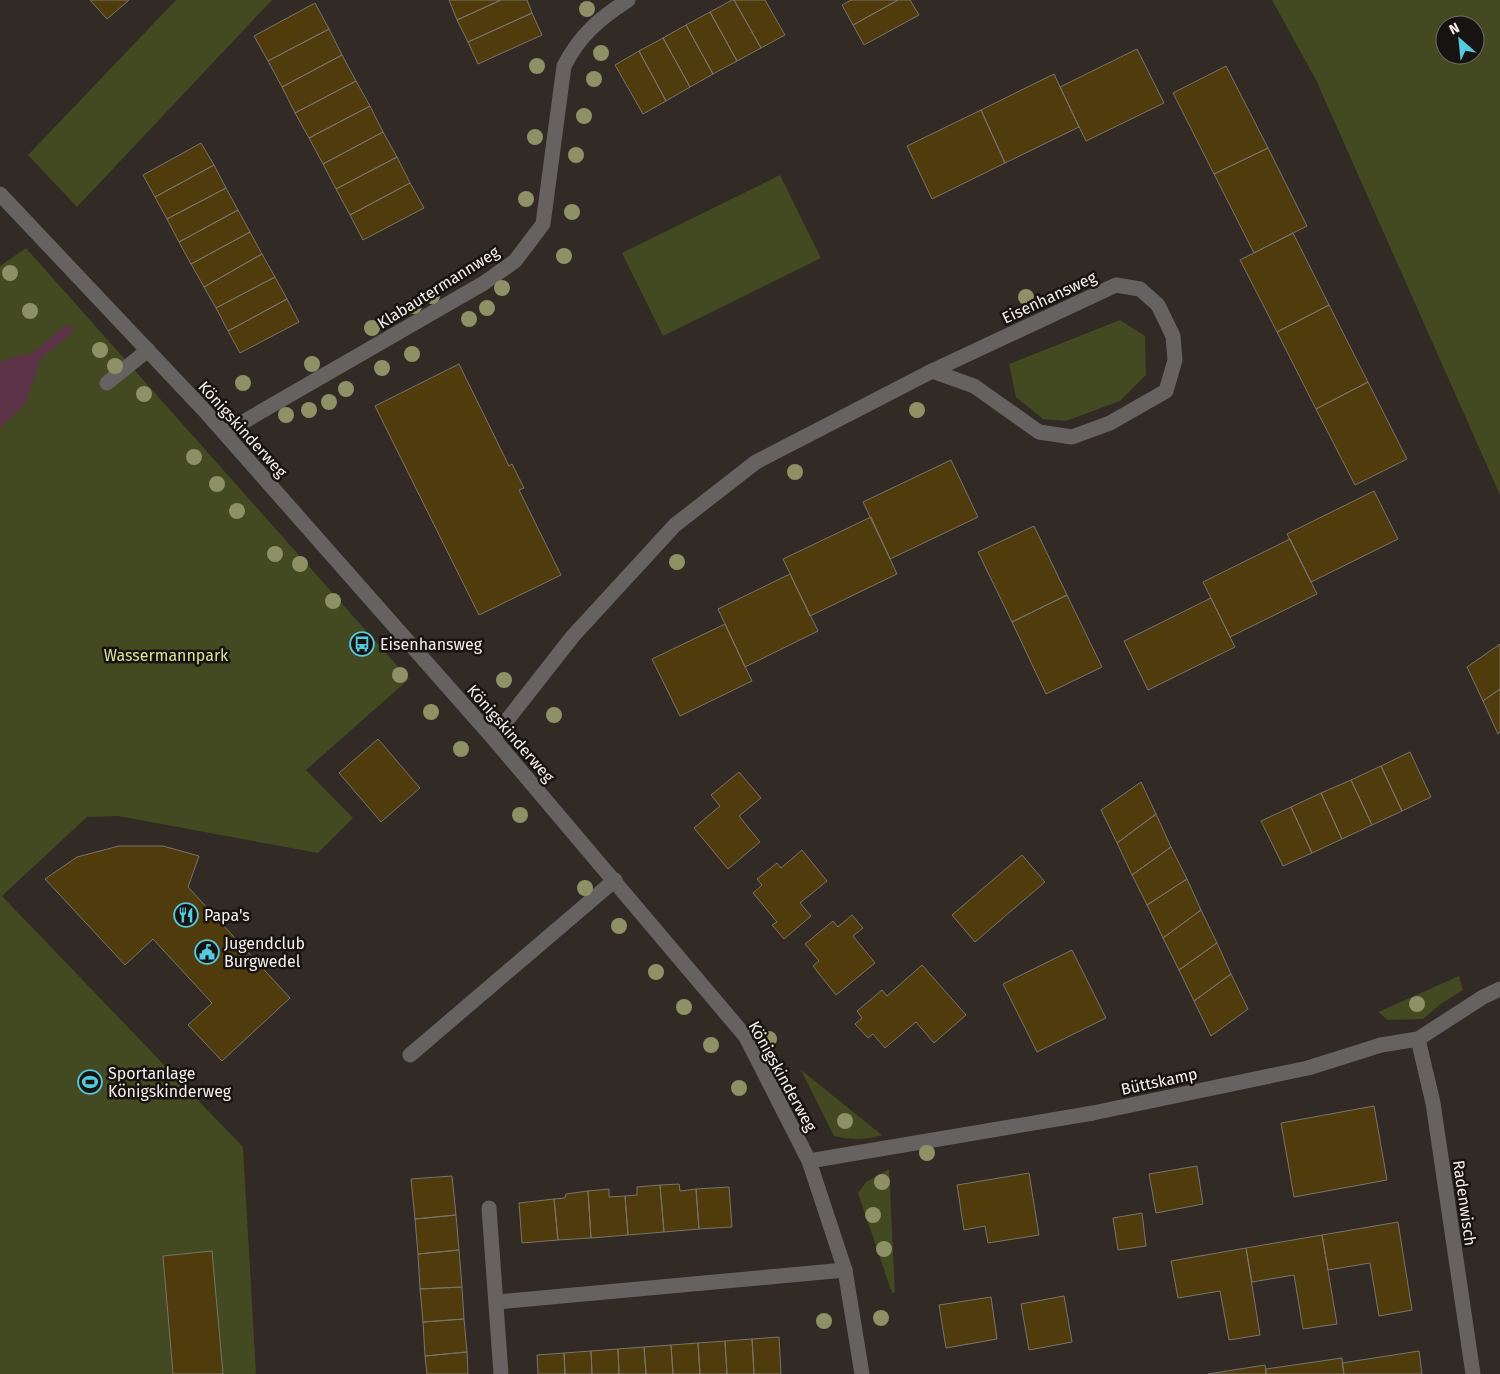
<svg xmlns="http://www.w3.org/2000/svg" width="1500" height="1374" font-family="'Fira Sans',sans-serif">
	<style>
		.green { fill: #434920; fill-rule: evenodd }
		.water { fill: #5d3348 }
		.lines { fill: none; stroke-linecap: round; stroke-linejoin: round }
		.stream { stroke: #5d3348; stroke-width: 10 }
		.building { fill: #4f3b0c; stroke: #79746c }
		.lane { stroke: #676262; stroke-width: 15 }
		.street { stroke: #676262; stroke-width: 15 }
		.tree { fill: #8d9165 }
		.labels { text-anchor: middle; stroke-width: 5; stroke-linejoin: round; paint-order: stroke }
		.street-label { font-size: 16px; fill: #f6f1ed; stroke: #171311 }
		.poi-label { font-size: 16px; fill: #f6f1ed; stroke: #171311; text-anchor: start }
		.park-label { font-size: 16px; fill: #d9e59a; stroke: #171311 }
	</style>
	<rect width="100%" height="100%" fill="#312a25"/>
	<path class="green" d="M176,0H272L77,207L28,155Z
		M1272,0H1500V495L1316,80ZM1445,25H1475V55H1445Z
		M780,175L821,258L663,336L622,253Z
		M26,248L409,679L306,770L353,818L318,853L118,816L87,817L2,896L243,1147L256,1374H0V266Z
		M1120,320L1145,336L1146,375L1120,401L1066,421L1043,419L1016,397L1009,364Z
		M1459,976L1463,990L1442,1003L1423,1019L1388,1020L1378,1012Z
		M801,1070L882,1135C865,1140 852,1140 834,1136Z
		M889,1169L895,1292L892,1293L858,1193L866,1182Z"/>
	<path class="water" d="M43,352L25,404L0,428V362L16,356Z"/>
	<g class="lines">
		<path class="stream" d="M32,359L68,330"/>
	</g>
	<path class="building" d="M90,0H129L107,19Z
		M449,0H501L457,20Z
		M501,0H527L532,13L468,42L457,20Z
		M732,0H734L761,48L737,61L710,12Z
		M734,0H765L785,35L761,48Z
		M851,0H898L853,25L842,5Z
		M898,0H910L919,15L864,45L853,25Z
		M315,3L329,29L268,61L254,36Z
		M710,12L737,61L713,74L686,25Z
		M532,13L542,35L478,64L468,42Z
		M686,25L713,74L690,87L663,38Z
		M329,29L342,55L282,87L268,61Z
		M663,38L690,87L666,101L639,51Z
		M1137,49L1164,103L1086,141L1060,87Z
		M639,51L666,101L643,114L615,65Z
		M342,55L356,81L295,113L282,87Z
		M1226,66L1268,148L1214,174L1173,93Z
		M1054,74L1079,127L1005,163L981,110Z
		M356,81L370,106L309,138L295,113Z
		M370,106L383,132L323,164L309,138Z
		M981,110L1005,163L932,199L907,146Z
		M383,132L397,157L336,189L323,164Z
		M201,143L214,165L155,197L143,175Z
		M1268,148L1307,226L1254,253L1214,174Z
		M397,157L410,183L350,215L336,189Z
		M214,165L226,188L167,219L155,197Z
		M410,183L424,208L363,240L350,215Z
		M226,188L238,210L179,242L167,219Z
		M238,210L250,232L191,264L179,242Z
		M250,232L262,254L204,287L191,264Z
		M1293,233L1329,305L1277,332L1240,260Z
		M262,254L275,277L216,308L204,287Z
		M275,277L287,299L228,331L216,308Z
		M287,299L299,322L240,353L228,331Z
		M1329,305L1368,382L1316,409L1277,332Z
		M459,364L509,466L512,464L524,488L519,490L561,575L479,615L375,406Z
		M1368,382L1407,459L1355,485L1316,409Z
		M951,460L978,517L890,559L863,502Z
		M1374,491L1398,539L1311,582L1287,534Z
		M871,517L897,574L810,616L783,559Z
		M1034,526L1067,595L1012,622L978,552Z
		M1290,539L1317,594L1230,637L1203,582Z
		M790,574L818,631L745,667L718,609Z
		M1067,595L1102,667L1046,694L1012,622Z
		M1211,598L1235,647L1148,690L1124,641Z
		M725,624L752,681L680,716L652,659Z
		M1500,644V689L1483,701L1467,667Z
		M1500,689V732L1498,734L1483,701Z
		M378,739L420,788L381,822L339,773Z
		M1410,752L1431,797L1402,811L1381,766Z
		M1381,766L1402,811L1372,825L1351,780Z
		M739,772L761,798L739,816L760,842L728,869L694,828L720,806L711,795Z
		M1351,780L1372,825L1342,839L1321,793Z
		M1141,782L1156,814L1117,843L1101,810Z
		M1321,793L1342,839L1312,853L1291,807Z
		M1291,807L1312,853L1283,866L1261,821Z
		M1156,814L1171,847L1132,875L1117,843Z
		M119,846H163L199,856L188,887L290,998L222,1061L188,1025L212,1003L153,939L125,965L45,879L77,857Z
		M1171,847L1187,879L1147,905L1132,875Z
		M802,850L827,881L800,903L811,916L784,939L772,925L777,922L753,893L762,885L757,879L777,863L781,868Z
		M1022,855L1045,882L975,942L952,915Z
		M1187,879L1201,910L1163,938L1147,905Z
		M1201,910L1217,943L1179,970L1163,938Z
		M852,915L863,928L853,936L875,963L836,995L813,966L819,961L805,944L833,921L838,927Z
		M1217,943L1231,974L1194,1001L1179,970Z
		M1072,950L1106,1018L1037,1052L1003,984Z
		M922,965L966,1015L934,1043L916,1022L885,1048L873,1034L868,1038L855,1024L862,1018L857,1011L882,990L887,996Z
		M1231,974L1248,1009L1211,1036L1194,1001Z
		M1374,1106L1387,1180L1294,1197L1281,1123Z
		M1197,1166L1203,1204L1156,1213L1149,1174Z
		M1029,1173L1039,1235L988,1243L985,1226L964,1230L957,1185Z
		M452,1176L456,1215L415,1219L411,1179Z
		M679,1184L680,1191L696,1189L699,1229L664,1232L660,1185Z
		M660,1185L664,1232L628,1235L625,1196L637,1195V1187Z
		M729,1187L732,1227L699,1229L696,1189Z
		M609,1189V1197L625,1196L628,1235L591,1238L588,1191Z
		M588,1191L591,1238L558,1240L554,1199L565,1198L566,1194Z
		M554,1199L558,1240L522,1243L519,1203Z
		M1142,1213L1146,1246L1118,1250L1113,1218Z
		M456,1215L459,1250L418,1254L415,1219Z
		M1398,1222L1412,1310L1379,1316L1370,1263L1328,1270L1322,1235Z
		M1322,1235L1337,1324L1303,1329L1294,1275L1252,1282L1246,1248Z
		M1246,1248L1260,1335L1229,1340L1220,1291L1178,1298L1171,1261Z
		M459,1250L462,1287L420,1289L418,1254Z
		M212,1251L223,1374H173L163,1256Z
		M462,1287L464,1319L423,1322L420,1289Z
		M1064,1296L1072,1342L1029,1350L1021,1304Z
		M991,1297L997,1339L946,1348L939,1305Z
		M464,1319L467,1352L425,1356L423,1322Z
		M779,1337L781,1374H754L752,1339Z
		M752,1339L754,1374H727L725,1341Z
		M725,1341L727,1374H700L698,1343Z
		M698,1343L700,1374H673L671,1345Z
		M671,1345L673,1374H646L644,1347Z
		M644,1347L646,1374H619L618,1349Z
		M618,1349L619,1374H592L591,1351Z
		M591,1351L592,1374H565L564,1353Z
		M1419,1351L1422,1374H1344L1342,1363Z
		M467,1352L468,1374H427L425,1356Z
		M564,1353L565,1374H538L537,1355Z
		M1342,1358L1344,1374H1266V1369Z
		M1265,1365L1266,1374H1208Z"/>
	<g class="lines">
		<path class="lane" d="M107,383L148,350
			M410,1055L615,880
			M489,1208L501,1374
			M497,1302L845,1270"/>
		<path class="street" d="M0,194L204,410L493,738L746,1037L809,1161L845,1270L862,1374
			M224,433L484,283L515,261L543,224L564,66C580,35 599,19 628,0
			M493,738L573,636L675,525L756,462L932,371L974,386L1039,432L1072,437L1110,423L1166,391L1175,360L1173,336L1158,305L1140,289L1116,285L932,371
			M1418,1039L1433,1103L1473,1374
			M809,1161L1093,1113L1308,1068L1381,1045L1418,1039L1483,997L1500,989"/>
	</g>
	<g class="tree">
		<circle cx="587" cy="9" r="8"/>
		<circle cx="601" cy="53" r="8"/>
		<circle cx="537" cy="66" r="8"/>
		<circle cx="594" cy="79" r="8"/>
		<circle cx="584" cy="116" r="8"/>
		<circle cx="535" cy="137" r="8"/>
		<circle cx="576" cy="155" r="8"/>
		<circle cx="526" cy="199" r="8"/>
		<circle cx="572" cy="212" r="8"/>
		<circle cx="564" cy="256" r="8"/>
		<circle cx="10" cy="273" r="8"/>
		<circle cx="502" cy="288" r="8"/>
		<circle cx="432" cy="296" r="8"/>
		<circle cx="1026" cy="297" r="8"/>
		<circle cx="414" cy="306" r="8"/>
		<circle cx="487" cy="308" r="8"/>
		<circle cx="30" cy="311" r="8"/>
		<circle cx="469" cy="319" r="8"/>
		<circle cx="372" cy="328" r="8"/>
		<circle cx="100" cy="350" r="8"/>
		<circle cx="412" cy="354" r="8"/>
		<circle cx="312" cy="364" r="8"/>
		<circle cx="115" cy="366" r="8"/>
		<circle cx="382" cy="368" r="8"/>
		<circle cx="243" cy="383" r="8"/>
		<circle cx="346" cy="389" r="8"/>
		<circle cx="144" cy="394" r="8"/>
		<circle cx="329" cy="402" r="8"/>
		<circle cx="309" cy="410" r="8"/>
		<circle cx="917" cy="410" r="8"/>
		<circle cx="286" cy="415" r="8"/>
		<circle cx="194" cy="457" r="8"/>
		<circle cx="795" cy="472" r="8"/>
		<circle cx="217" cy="484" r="8"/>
		<circle cx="237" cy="511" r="8"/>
		<circle cx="275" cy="554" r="8"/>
		<circle cx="677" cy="562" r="8"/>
		<circle cx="300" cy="564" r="8"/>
		<circle cx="333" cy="601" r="8"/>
		<circle cx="400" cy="675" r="8"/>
		<circle cx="504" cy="680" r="8"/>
		<circle cx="431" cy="712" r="8"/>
		<circle cx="554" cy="715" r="8"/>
		<circle cx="461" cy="749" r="8"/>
		<circle cx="520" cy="815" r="8"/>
		<circle cx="585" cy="888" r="8"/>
		<circle cx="619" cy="926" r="8"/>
		<circle cx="656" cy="972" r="8"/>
		<circle cx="1417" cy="1004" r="8"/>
		<circle cx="684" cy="1007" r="8"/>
		<circle cx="769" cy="1039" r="8"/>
		<circle cx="711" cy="1045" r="8"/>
		<circle cx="739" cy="1088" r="8"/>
		<circle cx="845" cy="1121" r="8"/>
		<circle cx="927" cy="1153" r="8"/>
		<circle cx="882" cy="1182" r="8"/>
		<circle cx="873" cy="1215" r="8"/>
		<circle cx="884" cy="1249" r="8"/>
		<circle cx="881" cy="1318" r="8"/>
		<circle cx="824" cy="1321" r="8"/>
	</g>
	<defs>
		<g id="bus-ring" transform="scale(1.25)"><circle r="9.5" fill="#171311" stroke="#55cade" stroke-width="1.5"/><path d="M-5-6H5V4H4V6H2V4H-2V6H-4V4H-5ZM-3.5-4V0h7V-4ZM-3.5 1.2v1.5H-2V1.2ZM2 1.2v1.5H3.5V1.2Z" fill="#55cade"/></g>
		<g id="restaurant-ring" transform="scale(1.25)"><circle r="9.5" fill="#171311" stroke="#55cade" stroke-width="1.5"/><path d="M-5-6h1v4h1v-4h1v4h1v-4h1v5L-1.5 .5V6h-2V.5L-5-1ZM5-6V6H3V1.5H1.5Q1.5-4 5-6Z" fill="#55cade"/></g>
		<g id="civic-ring" transform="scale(1.25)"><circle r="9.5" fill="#171311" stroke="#55cade" stroke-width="1.5"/><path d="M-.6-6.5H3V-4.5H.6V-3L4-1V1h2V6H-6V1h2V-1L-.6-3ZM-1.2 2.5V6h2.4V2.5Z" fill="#55cade"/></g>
		<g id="stadium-ring" transform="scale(1.25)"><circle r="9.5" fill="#171311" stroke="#55cade" stroke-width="1.5"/><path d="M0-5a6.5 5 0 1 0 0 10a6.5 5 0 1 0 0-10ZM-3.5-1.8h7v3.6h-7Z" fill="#55cade"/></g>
	</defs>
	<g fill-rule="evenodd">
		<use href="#bus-ring" x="362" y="644"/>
		<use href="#restaurant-ring" x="186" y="915"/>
		<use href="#civic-ring" x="207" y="952"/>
		<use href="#stadium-ring" x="90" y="1082"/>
	</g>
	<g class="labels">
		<g class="street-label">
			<text transform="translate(438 287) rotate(-32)" y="6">Klabautermannweg</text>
			<text transform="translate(1049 297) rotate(-25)" y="6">Eisenhansweg</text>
			<text transform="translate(243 429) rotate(48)" y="6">Königskinderweg</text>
			<text transform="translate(511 733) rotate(49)" y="6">Königskinderweg</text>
			<text transform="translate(783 1076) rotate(61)" y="6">Königskinderweg</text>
			<text transform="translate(1159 1081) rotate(-12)" y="6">Büttskamp</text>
			<text transform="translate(1465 1203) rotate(82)" y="6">Radenwisch</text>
		</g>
		<g class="poi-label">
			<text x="380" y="650">Eisenhansweg</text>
			<text x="204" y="921">Papa's</text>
			<text x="224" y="949">Jugendclub<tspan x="224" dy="18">Burgwedel</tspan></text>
			<text x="108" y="1079">Sportanlage<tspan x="108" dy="18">Königskinderweg</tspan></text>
		</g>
		<g class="park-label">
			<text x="166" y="661">Wassermannpark</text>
		</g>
	</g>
	<g transform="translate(1460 40) rotate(333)"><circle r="24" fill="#171311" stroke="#706c69"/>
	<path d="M0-4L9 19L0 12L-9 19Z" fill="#55cade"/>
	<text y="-8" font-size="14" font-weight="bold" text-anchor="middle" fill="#f6f1ed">N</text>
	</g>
</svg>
